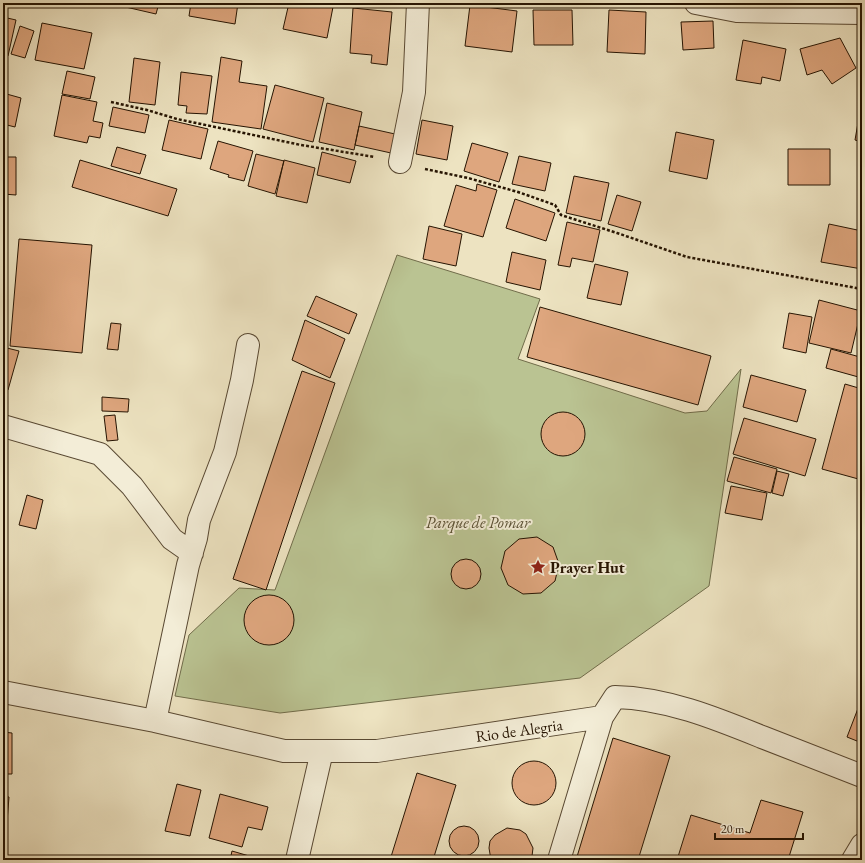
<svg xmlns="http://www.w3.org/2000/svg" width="865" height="863" font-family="'EB Garamond',serif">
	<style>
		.green { fill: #bac392; stroke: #706c4a }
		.building { fill: #dea67e; stroke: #261402 }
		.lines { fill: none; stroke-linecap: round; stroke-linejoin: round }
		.minor-casing { stroke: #584832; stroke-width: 24 }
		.path { stroke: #261402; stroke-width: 2.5; stroke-dasharray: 3 2; stroke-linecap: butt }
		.minor { stroke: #f3edd7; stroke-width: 22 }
		.labels { text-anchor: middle; stroke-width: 4; stroke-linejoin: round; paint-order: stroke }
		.park-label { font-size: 16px; font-style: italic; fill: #5a5134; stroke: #f3edd7 }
		.poi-label { font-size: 16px; font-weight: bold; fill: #261402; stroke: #f3edd7; text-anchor: start }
		.street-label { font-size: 16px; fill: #261402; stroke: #f3edd7 }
	</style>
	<rect width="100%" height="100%" fill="#ede3c1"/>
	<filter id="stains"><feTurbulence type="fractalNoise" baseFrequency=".005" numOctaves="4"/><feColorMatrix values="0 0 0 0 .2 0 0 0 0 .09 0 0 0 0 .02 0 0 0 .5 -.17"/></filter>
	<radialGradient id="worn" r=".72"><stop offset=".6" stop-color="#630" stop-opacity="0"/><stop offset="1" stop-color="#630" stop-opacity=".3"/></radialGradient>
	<path class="green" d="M397,255L540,299L518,359L685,413L707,411L741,369L709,586L580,678L280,713L175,696L189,635L239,588L275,590Z"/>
	<path class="building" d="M118,3H159L156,14L117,5Z
		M191,3H238L235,24L189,16Z
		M244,3H261L260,7Z
		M289,3H313L333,7L327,38L283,29Z
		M470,5L517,11L512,52L465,46Z
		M353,8L392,12L387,65L371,63L372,55L350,53Z
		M533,10H572L573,45H534Z
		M609,10L646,12L645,54L607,52Z
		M3,17L16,20L8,56L3,55Z
		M713,21L714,48L683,50L681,22Z
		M42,23L92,33L84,69L35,60Z
		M20,26L34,31L25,58L11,54Z
		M840,38L856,68L832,84L822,70L807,75L800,49Z
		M743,40L786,49L780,81L762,77L761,84L736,80Z
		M221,57L242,61L239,82L267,86L261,129L212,122Z
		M134,58L160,62L155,105L129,102Z
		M67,71L95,77L90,99L62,94Z
		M181,72L212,76L207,114L186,113L187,106L178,105Z
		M275,85L324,98L313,142L263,129Z
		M3,93L21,98L15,127L3,124Z
		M62,95L97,102L93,121L103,123L100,138L89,136L87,143L54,136Z
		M327,103L362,112L354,150L319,142Z
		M113,107L149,115L145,133L109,126Z
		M859,117H862V142L855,140Z
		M169,120L208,129L201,159L162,150Z
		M422,120L453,126L447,160L416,154Z
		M359,126L395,134L391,153L355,145Z
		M676,132L714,140L707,179L669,171Z
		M218,141L253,151L244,181L228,177L229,175L210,169Z
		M472,143L508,153L499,182L464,171Z
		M117,147L146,155L140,174L111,166Z
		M788,149H830V185H788Z
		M322,152L356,161L350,183L317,175Z
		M256,154L284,161L275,194L248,186Z
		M519,156L551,163L545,191L512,184Z
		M3,157H16V195L3,194Z
		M80,160L177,189L168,216L72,187Z
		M284,160L315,168L307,203L276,196Z
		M574,176L609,183L601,221L566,213Z
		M477,184L497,190L483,237L444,226L456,185L476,191Z
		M617,195L641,202L632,231L608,224Z
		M515,199L555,213L546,241L506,228Z
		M567,222L600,230L593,262L572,258L570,267L558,265Z
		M829,224L862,231V269L821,262Z
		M429,226L462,234L456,266L423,259Z
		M19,239L92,245L82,353L10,346Z
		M512,252L546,260L540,290L506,282Z
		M595,264L628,272L621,305L587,298Z
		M316,296L357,314L349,334L307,316Z
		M819,300L861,311L851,353L809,343Z
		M540,307L711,356L698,405L527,357Z
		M789,313L812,317L806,353L783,348Z
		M305,320L345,339L330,378L292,360Z
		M111,323L121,324L118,350L107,349Z
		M3,347L19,351L8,390L3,388Z
		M831,349L860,357L862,351V378L826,368Z
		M302,371L335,383L266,590L233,579Z
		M751,375L806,390L797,422L743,407Z
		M845,384L862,389V480L822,469Z
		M102,397L129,399L128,412L102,411Z
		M541 434a22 22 0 1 1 44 0a22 22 0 1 1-44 0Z
		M115,415L118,440L107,441L104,416Z
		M744,418L816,439L805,476L733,454Z
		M734,457L777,469L771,493L727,481Z
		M777,471L789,474L783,496L772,493Z
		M731,486L767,493L762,520L725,513Z
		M27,495L43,500L36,529L19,525Z
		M537,537L553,547L559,564L555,581L541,593L523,594L508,585L501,568L505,551L519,539Z
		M451 574a15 15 0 1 1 30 0a15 15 0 1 1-30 0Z
		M244 620a25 25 0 1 1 50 0a25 25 0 1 1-50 0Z
		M862,698V743L847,737Z
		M3,732L12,733V774H3Z
		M613,738L670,756L638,860H576Z
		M512 783a22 22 0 1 1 44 0a22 22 0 1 1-44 0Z
		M417,773L456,785L433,860H390Z
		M177,784L201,790L190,836L165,831Z
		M220,794L268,807L262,830L248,827L242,847L209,838Z
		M3,796L9,797L4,860H3Z
		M761,800L803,812L788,860H677L691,815L750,833Z
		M449 841a15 15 0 1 1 30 0a15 15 0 1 1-30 0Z
		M507,828L520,830L526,834L533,848L532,856L530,860H491L489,848L490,841L495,835Z
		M232,851L256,858L264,860H230Z"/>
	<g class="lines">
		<g class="minor-casing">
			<path id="minor" d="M696,3L737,11L862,13
				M400,162L414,92L418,3
				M3,426L100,454L132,486L172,539L192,553
				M3,692L155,721L284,751H377L602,717L615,697C666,698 715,718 762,737C795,750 828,763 862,776
				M155,721L188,565L196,538L199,520L225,452L242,380L248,345
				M297,860L322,751
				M559,860L602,717
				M853,860L862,845"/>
		</g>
		<path class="path" d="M111,102L147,110L177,119L301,145L375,157
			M425,169L468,178L518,192L555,205L561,215L617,233L687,257L862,289"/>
		<use href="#minor" class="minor"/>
	</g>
	<defs>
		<g id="sight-bare" transform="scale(1.2)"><path d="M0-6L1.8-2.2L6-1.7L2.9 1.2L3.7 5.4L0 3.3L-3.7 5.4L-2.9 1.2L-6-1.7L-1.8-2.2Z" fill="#8f2418" stroke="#f3edd7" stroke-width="2.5" paint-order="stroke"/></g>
	</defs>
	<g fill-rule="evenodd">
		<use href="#sight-bare" x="538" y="567"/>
	</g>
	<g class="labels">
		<g class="park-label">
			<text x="478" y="528">Parque de Pomar</text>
		</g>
		<g class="poi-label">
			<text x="550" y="573">Prayer Hut</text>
		</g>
		<g class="street-label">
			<text transform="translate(519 730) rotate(-8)" y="6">Rio de Alegria</text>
		</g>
	</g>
	<rect width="865" height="863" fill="none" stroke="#ede3c1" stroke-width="16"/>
	<rect x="4" y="4" width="857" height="855" fill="none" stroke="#261402" stroke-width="2"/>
	<rect x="8" y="8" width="849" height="847" fill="none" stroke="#261402"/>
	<path d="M715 833v6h88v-6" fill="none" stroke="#261402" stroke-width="2"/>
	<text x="721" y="833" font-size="12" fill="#261402" stroke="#f3edd7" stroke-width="3" paint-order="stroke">20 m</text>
	<rect width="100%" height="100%" filter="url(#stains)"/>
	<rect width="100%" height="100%" fill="url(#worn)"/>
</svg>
